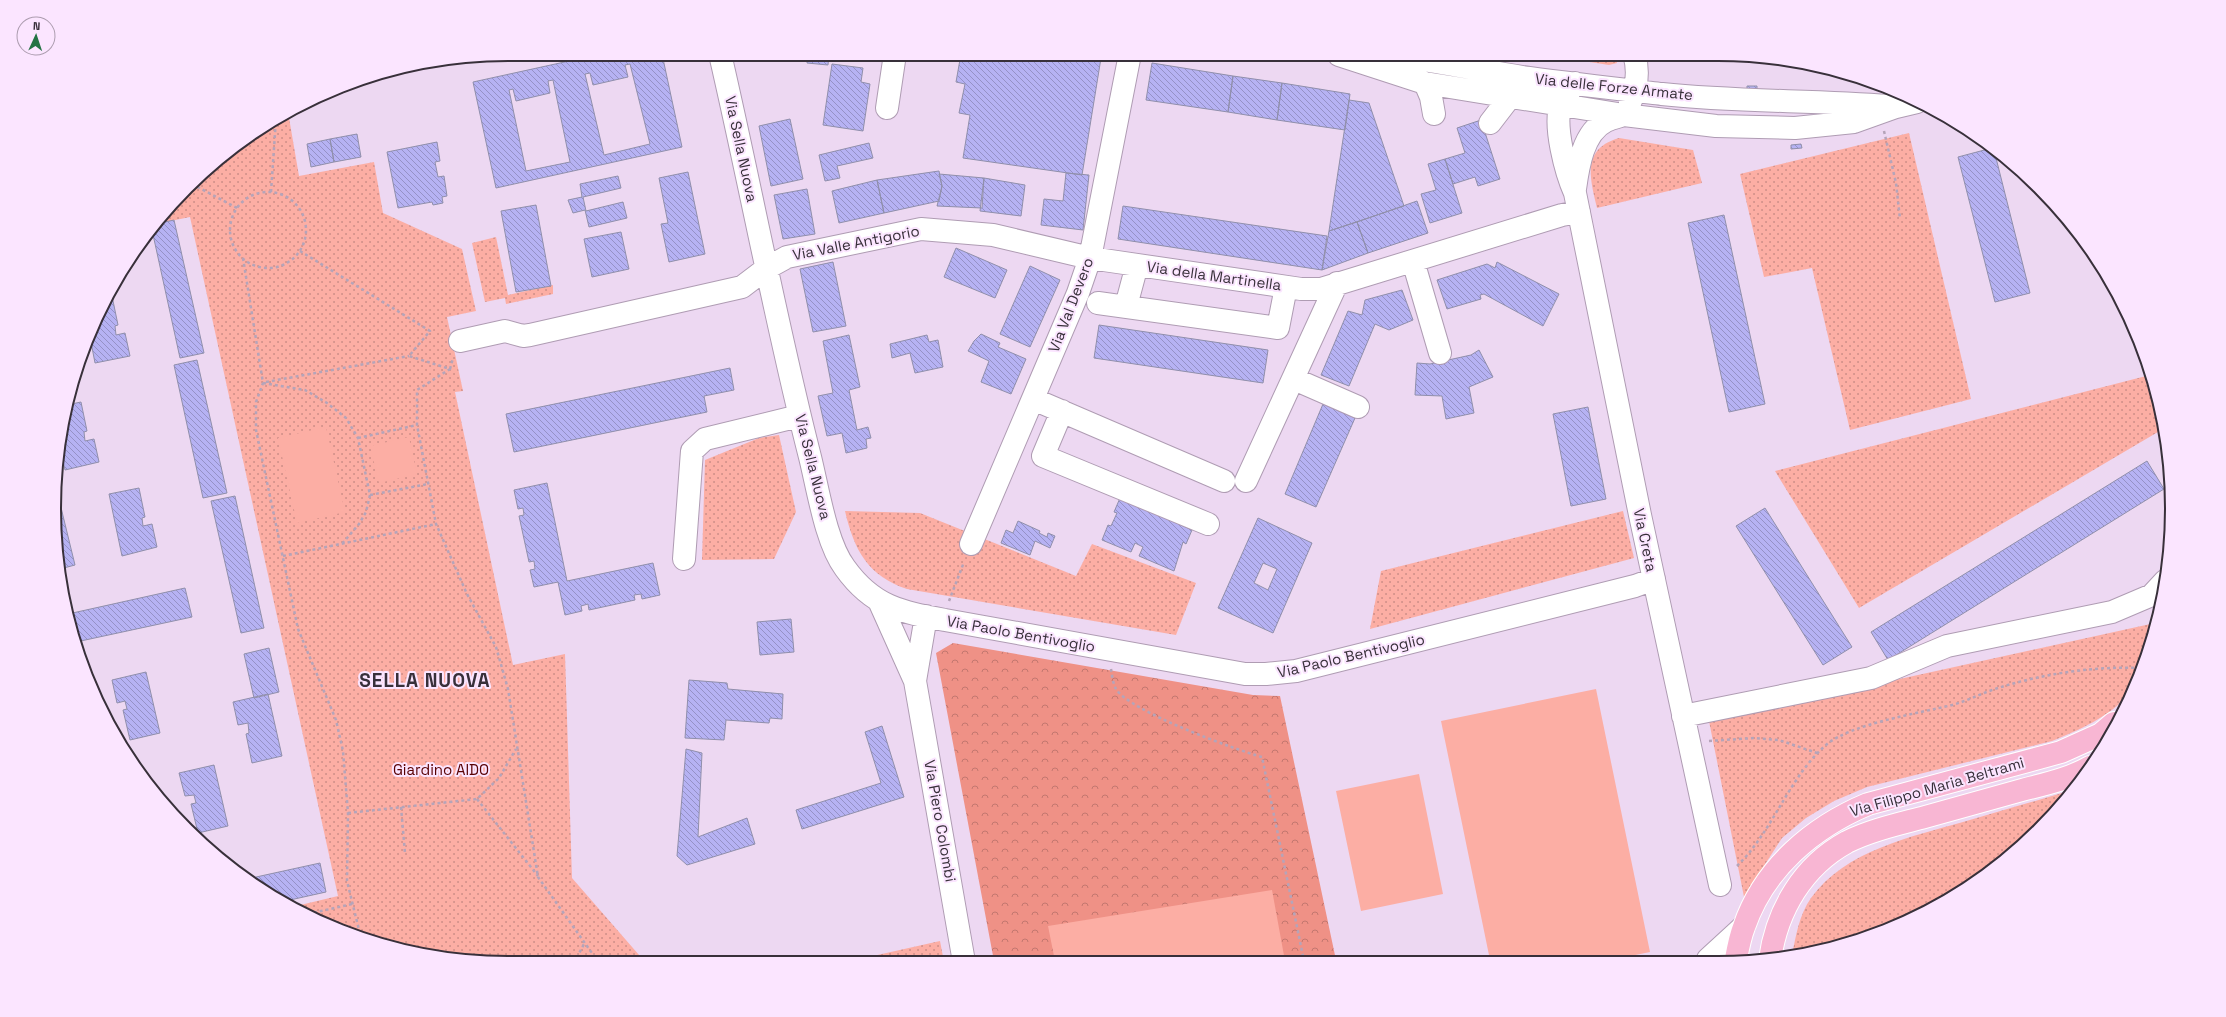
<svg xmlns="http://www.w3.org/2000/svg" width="2226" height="1017" font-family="'Space Grotesk',sans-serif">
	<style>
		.grass { fill: url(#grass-dots) }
		.forest { fill: url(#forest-crowns) }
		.garden { fill: #fcaea4 }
		.building { fill: url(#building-back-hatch); stroke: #908fab; fill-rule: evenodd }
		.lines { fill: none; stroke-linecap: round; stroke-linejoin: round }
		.minor-casing { stroke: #af9cb3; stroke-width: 24 }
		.major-casing { stroke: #fff; stroke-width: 24 }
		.path { stroke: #b5a4b9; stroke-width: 2.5; stroke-dasharray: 3 3; stroke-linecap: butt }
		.minor { stroke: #fff; stroke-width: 22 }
		.major { stroke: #f8b6d3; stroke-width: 22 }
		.labels { text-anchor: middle; stroke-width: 4; stroke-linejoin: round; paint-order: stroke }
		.street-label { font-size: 15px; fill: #38303a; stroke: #fbe5ff }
		.park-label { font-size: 15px; fill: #580204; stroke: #fbe5ff }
		.district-label { font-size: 19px; font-weight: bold; letter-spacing: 1px; fill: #38303a; stroke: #fbe5ff }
		.rim { fill: none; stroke: #38303a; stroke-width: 2 }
	</style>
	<defs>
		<pattern id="grass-dots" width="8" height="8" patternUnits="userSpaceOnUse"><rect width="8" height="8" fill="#fcaea4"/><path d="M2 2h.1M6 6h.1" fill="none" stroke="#cd8e87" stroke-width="1.8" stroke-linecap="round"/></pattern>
		<pattern id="forest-crowns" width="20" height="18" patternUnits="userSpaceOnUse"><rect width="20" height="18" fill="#ef9186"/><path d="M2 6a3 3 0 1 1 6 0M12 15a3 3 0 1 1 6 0" fill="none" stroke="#c3776f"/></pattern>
		<pattern id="building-back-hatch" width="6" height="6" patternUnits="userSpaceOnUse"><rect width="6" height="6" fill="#b6b2f3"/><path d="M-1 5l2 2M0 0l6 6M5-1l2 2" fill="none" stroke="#9591c6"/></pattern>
	</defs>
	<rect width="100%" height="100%" fill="#edd8f2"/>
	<path class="grass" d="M1538,54H1614L1617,63L1609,65Z
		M288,112L299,176L374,162L383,213L462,249L476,311L447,317L463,391L455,392L513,665L565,654L572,878L646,963H509L420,954L362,939L292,907L338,896L190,217L156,224L167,209L209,167Z
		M1909,133L1971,399L1850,430L1812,268L1764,277L1740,174Z
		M1619,138L1693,150L1702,183L1597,208C1590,178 1581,149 1619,138Z
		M496,237L508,295L553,285V294L506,304L505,298L485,302L472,243Z
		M2150,375L2157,391L2163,429L1859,608L1775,471Z
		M779,435L796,512L774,559L702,560L705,460L759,438Z
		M845,511L920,513L1076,576L1092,544L1196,583L1176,635L907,589C868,576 854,550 845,511Z
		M1623,511L1634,558L1370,629L1381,571Z
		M2155,623C2150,645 2142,677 2128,695C2109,717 2079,730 2052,741L1867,787L1834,801L1806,818L1782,838L1744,897L1709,721Z
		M2072,790L2039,830L1994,869L1892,928L1792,955C1796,936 1799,915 1811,898C1846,850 1911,837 1963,822C2000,811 2036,801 2072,790Z
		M940,941L944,962H846Z"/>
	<path class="forest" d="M953,643L1253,695L1280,696L1336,960L994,961L936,653Z"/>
	<path class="garden" d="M326,427L345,512L297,523L278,438Z
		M409,437L417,474L379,483L370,446Z
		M1596,689L1650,952L1611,960H1490L1441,721Z
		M1419,774L1443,894L1361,911L1336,791Z
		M1272,890L1285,961H1055L1048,926Z"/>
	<path class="building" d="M601,54H662L682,147L496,188L473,82ZM630,64L650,144L604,155L585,74L590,73L593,85L628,77L625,65ZM553,80L570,162L526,171L509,90L513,89L516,101L550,93L548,81Z
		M808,54H829L828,65L807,63Z
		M961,54H1076L1101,58L1082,175L963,158L970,115L959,113L965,84L956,82Z
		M1152,63L1233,76L1228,112L1146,100Z
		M832,64L863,68L861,82L870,84L863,131L823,125Z
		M1233,76L1282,83L1277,120L1228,112Z
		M1282,83L1350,94L1345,130L1277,120Z
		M1747,86H1757V90H1747Z
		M1349,100L1369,103L1404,206L1329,231Z
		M790,119L803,179L771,186L759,126Z
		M1481,120L1500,179L1478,186L1475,177L1453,184L1445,159L1465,153L1457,128Z
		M357,134L361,157L334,162L330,139Z
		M330,139L334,162L311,167L307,144Z
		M437,142L440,161L435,162L438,177L444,176L447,196L442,197L443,203L433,205L432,202L398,208L387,152Z
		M869,143L873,158L837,166L840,178L825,181L819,155Z
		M1801,144L1802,148L1791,149V145Z
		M1992,148L1994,150L2030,293L1995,302L1958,157Z
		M1445,159L1462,213L1430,223L1421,194L1436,190L1428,164Z
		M939,171L942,186L939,201L884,213L877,180Z
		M688,172L705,254L669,262L661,224L668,223L659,178Z
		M1066,173L1089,175L1083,230L1041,225L1044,199L1063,201Z
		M939,174L984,178L982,208L937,206L942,186Z
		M618,176L621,188L583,197L586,211L623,202L627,218L589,227L585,210L573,213L568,200L582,197L580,184Z
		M984,178L1025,185L1021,216L980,211Z
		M877,180L884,213L839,223L832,191Z
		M807,189L815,234L783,239L774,195Z
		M1417,201L1428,233L1368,253L1357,222Z
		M536,205L551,286L516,292L501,211Z
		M1123,206L1327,236L1322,270L1118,239Z
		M1724,215L1765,404L1729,412L1688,223Z
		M174,220L204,353L180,358L152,230L156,224Z
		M1357,222L1368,253L1322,270L1329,231Z
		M621,232L629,269L592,277L584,239Z
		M956,248L1007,270L995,298L944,277Z
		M833,262L846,326L813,332L800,269Z
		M1497,262L1559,294L1543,326L1484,294L1480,295L1481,299L1447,309L1437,280L1487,264L1495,268Z
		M1030,266L1060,280L1030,347L1000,334Z
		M1402,290L1413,320L1389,330L1375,324L1349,386L1321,375L1348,311L1362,315L1365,300Z
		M112,296L118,325L115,326L116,335L125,333L130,356L95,363L90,337L108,297Z
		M1099,325L1268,350L1263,383L1094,358Z
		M981,334L1000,343L998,347L1026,359L1011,394L981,382L989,361L968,351L974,341Z
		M849,335L860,387L849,390L857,430L868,427L871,438L866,439L867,448L846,453L842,433L827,436L818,396L833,393L823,341Z
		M927,335L929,342L938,340L943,367L915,373L910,353L892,358L890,344Z
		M1479,350L1493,377L1469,387L1474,413L1446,419L1442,396L1415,395L1417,363L1430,364L1471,355Z
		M197,360L227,493L203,498L174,365Z
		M730,368L734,390L704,396L707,412L514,452L506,414Z
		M81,402L87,431L84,432L85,441L94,439L99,462L65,470L60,448L63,420L67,405Z
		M1323,404L1355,418L1316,507L1285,494Z
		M1588,407L1606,499L1571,506L1553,414Z
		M2147,461L2164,489L1888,660L1871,632Z
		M547,483L567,581L653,563L660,595L642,599L641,594L634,595L635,600L589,610L588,604L581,606L582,611L565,615L558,582L534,587L530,570L535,569L534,561L529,562L519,516L524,515L523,508L518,509L514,490Z
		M56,487L75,565L60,569L54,508Z
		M139,488L145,517L142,518L143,526L152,524L157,547L122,556L109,494Z
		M235,496L264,628L241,633L211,501Z
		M1120,498L1192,530L1186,544L1183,542L1174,571L1139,556L1143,547L1135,543L1131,552L1102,540L1108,525L1111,526L1117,513L1114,512Z
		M1765,508L1852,647L1823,665L1736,526Z
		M1258,518L1312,543L1273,633L1218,608ZM1263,563L1277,569L1268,590L1254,583Z
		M1018,521L1040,531L1039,533L1047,537L1048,533L1055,536L1050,548L1035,541L1030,555L1001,543L1006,530L1013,533Z
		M185,588L192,617L76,642L68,614Z
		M791,619L794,652L760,655L757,622Z
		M269,648L279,692L254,698L244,654Z
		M146,672L160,733L130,740L123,710L127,709L125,701L117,703L112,680Z
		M689,680L727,683L728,689L783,694L782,719L770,718L769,723L726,720L724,740L685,738Z
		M268,694L282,756L252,763L246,734L249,733L248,723L238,725L233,702Z
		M882,726L904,797L802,829L796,810L881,783L865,732Z
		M686,749L702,753L698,837L747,818L755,844L687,865L677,856Z
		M214,765L228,826L198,833L191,804L196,803L194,795L185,796L179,773Z
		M320,863L326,892L281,902L247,879Z"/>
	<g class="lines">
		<g class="minor-casing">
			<path id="minor" d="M720,54C751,188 776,324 810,457C818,489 826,543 845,568C873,607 901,612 945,620L1245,674H1266L1296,671L1635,586L1654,579
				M1339,55L1425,83L1624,115L1716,126L1795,128L1854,122L1896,107L1917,102
				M1358,55C1416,55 1473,70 1529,78C1573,84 1618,89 1662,94C1737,102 1813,100 1889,106
				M1425,83L1431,97L1434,114
				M1575,83C1571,90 1564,97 1561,104C1553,125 1566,173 1575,193L1640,515L1720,885
				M1630,103C1637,87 1639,70 1634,54
				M887,108L895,54
				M1490,123L1510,97L1507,85
				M1575,189C1578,167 1583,132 1606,121C1612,118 1618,117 1624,115
				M1413,261L1440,353
				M1098,303L1278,328L1286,287
				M1126,306L1137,265
				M460,341L505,331L523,336L530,335L742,287L767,268L787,257L921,229L993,235L1090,258L1301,289H1321L1562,215L1579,212
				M1294,379L1358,407
				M1033,399L1224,481
				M1062,411L1043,456L1208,524
				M1246,481L1337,283
				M971,544L1078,293L1090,258L1130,54
				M684,559L692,451L705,439L799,416
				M880,603L915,681L964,962
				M915,681L926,616
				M1683,716L1871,678L1947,646L2112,612L2152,595L2165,581
				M1708,959L1744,926"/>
		</g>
		<g class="major-casing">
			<path id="major" d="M1736,959C1738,948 1740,937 1744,927C1764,868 1813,827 1868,804L2061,752L2101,734L2114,723
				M1770,959C1777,910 1803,866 1847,842C1871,830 1899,824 1925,817C1957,808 1989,799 2022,790C2045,784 2069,779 2090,767"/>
		</g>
		<path class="path" d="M1884,131L1896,183L1900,219
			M192,184L237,208
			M271,192L276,119
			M230 230a38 38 0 1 1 76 0a38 38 0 1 1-76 0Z
			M300,251L430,331L409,356L450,369L417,390V425L436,524L467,594L496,647L508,689L538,877L599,963
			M243,258L263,383L256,402V430L298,629L336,720L343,751L348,813L347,881L361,938
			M450,369L453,358
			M266,382L409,356
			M263,383L305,390L327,403L346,418L358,438L370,495L366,512L359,524L341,545
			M358,438L417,425
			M370,495L428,484
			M283,556L436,524
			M949,601L964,562
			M1111,669C1112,675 1113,684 1116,689C1129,711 1236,750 1262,757L1304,961
			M2119,705L2125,701
			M1709,741L1754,738L1779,740L1817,753
			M477,799L538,876
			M401,807L405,853
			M348,813L477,799L499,778L516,749
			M1737,866C1773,831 1789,777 1826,745C1850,724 1920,713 1952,705C1967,701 1980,694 1995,689C2041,674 2093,666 2141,668
			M308,914L352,904
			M574,963L585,942"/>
		<use href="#minor" class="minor"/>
		<use href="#major" class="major"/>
	</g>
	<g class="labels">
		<g class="street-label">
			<text transform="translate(1614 87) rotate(6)" y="5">Via delle Forze Armate</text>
			<text transform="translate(741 149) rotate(78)" y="5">Via Sella Nuova</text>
			<text transform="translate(856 243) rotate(-11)" y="5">Via Valle Antigorio</text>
			<text transform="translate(1214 276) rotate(8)" y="5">Via della Martinella</text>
			<text transform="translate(1071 305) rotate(-69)" y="5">Via Val Devero</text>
			<text transform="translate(813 467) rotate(76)" y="5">Via Sella Nuova</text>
			<text transform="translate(1645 540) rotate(78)" y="5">Via Creta</text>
			<text transform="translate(1021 634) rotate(10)" y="5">Via Paolo Bentivoglio</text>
			<text transform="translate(1351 656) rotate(-13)" y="5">Via Paolo Bentivoglio</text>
			<text transform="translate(1937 787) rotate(-16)" y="5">Via Filippo Maria Beltrami</text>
			<text transform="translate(940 821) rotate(80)" y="5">Via Piero Colombi</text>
		</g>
		<g class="park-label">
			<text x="441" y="775">Giardino AIDO</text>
		</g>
		<g class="district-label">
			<text x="425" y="687">SELLA NUOVA</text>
		</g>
	</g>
	<path d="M0 0H2226V1017H0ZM508 61H1718A447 447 0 0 1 2165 508V509A447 447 0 0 1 1718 956H508A447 447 0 0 1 61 509V508A447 447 0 0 1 508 61Z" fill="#fbe5ff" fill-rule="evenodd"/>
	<path class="rim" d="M508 61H1718A447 447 0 0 1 2165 508V509A447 447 0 0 1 1718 956H508A447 447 0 0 1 61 509V508A447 447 0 0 1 508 61Z"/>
	<g transform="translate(36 36) rotate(3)"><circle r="19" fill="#fbe5ff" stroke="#ad9db0"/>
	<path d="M0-3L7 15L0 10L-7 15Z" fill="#237344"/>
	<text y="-6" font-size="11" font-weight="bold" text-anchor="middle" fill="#38303a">N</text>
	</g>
</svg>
